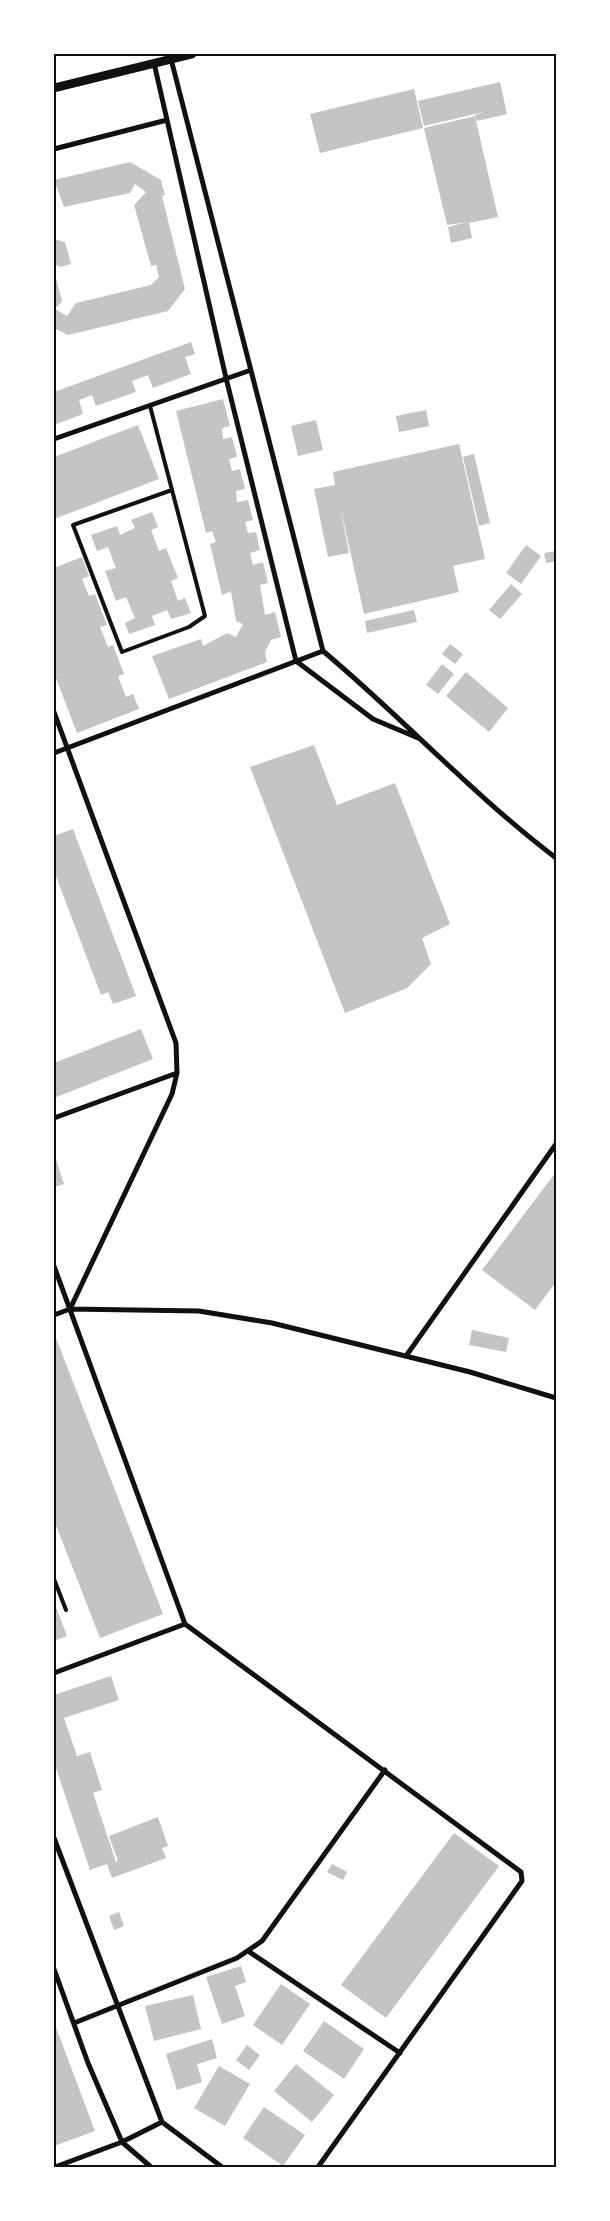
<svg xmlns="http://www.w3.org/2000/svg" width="610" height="2221" font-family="Lato,sans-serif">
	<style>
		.building { fill: #c4c4c4 }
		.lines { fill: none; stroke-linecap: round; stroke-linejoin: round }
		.service { stroke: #111; stroke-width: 4 }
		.minor { stroke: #111; stroke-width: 5 }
		.tertiary { stroke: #111; stroke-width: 9 }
		.neatline { fill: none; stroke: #111; stroke-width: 2 }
	</style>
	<rect width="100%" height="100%" fill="#fff"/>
	<path class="building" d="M500,82L507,114L477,121L475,115L484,112L424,126L418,101Z
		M414,89L423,128L320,153L310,114Z
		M475,116L498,217L469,223L472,238L451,243L448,227L468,222L447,225L424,128Z
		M130,162L161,180L165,195L162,196L185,289L168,311L68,335L54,328V277L56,278L62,301L55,309L67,316L76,303L151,285L159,277L156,265L151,266L134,205L146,192L135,184L130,193L64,207L54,180Z
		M54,239L65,242L71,264L60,267L54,264Z
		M191,342L195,354L185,357L191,374L153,388L148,375L132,381L136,392L96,406L92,395L79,400L83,414L54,425V392Z
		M223,399L230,426L222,428L223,439L232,437L237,457L229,459L232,471L240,469L245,489L236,491L237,502L248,500L253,520L245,522L248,533L256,532L260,550L250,553L253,565L263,562L268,583L260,585L265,615L275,612L281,637L271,640L265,652L267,662L169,699L152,656L201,639L203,646L227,633L236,637L243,624L236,621L231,591L222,595L210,544L216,542L212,531L206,533L176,411Z
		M426,410L429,426L399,432L396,416Z
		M316,420L323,450L298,456L291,426Z
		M138,425L159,479L54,519V457Z
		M459,444L485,559L453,566L459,592L364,614L340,505L349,553L328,557L314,489L335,485L333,472Z
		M474,454L490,523L479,526L463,457Z
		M152,512L158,527L151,530L159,551L166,548L178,578L171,581L178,601L185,598L191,613L171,619L167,610L152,616L155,625L129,634L125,623L135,618L126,597L116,601L105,571L116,568L108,547L97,551L91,535L117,526L120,535L135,528L131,520Z
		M526,545L541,556L521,584L506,573Z
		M556,551V561L546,563L544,553Z
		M82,557L89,576L82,579L89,596L95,594L107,625L100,627L108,647L113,645L124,674L118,676L126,697L133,694L139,709L77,733L54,673V568Z
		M511,584L522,594L500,619L489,610Z
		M414,610L417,622L367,633L365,621Z
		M450,644L463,654L455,664L442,654Z
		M442,664L454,674L438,694L426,685Z
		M466,672L508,708L489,732L446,696Z
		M314,745L337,805L395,783L450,924L422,938L431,964L407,988L345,1013L250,767Z
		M73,829L136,996L113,1004L108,992L101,995L54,871V836Z
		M141,1029L153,1059L54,1098V1063Z
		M56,1159L64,1184L54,1187V1160Z
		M556,1172V1282L535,1310L482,1270Z
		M472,1330L509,1338L506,1352L469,1345Z
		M56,1338L163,1614L100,1638L54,1520V1339Z
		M56,1607L67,1636L54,1641V1608Z
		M111,1676L119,1700L64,1718L77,1756L90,1752L102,1790L93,1793L116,1862L118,1861L109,1836L158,1817L168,1846L162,1848L166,1858L112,1878L107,1864L90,1870L54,1762V1695Z
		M454,1833L499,1866L386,2018L341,1985Z
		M332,1864L347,1872L343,1880L327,1872Z
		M119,1912L124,1926L114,1930L109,1916Z
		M241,1966L246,1982L235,1986L245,2016L222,2024L206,1977Z
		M281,1984L310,2004L282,2045L253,2025Z
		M193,1995L201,2029L154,2041L145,2006Z
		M324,2021L364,2049L344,2079L303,2051Z
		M54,2022L95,2131L54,2146Z
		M212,2039L217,2058L197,2064L202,2082L177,2090L166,2054Z
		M247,2045L260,2055L249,2070L236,2060Z
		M296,2064L334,2095L312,2122L274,2091Z
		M219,2066L250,2084L225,2126L194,2108Z
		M264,2107L305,2135L283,2166L243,2138Z"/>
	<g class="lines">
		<path class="service" d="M150,406L205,616L189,627L122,652L73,525L172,490
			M54,1579L66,1610"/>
		<path class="minor" d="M171,59L323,651C403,718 473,795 556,858
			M154,63L226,378L296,661L373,719L418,738
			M54,149L167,120
			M54,439L251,370
			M54,712L176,1043L177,1073L172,1094L70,1309
			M54,753L323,651
			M54,1118L177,1073
			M54,1266L185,1624L521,1872L522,1881L318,2167
			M54,1315L70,1309L199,1311L272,1323L470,1372L556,1398
			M406,1356L556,1144
			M54,1673L185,1624
			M54,1838L162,2122L222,2167
			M248,1951L400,2053
			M54,1969L88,2063L122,2142L151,2167
			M74,2023L237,1958L262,1941L385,1770
			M55,2167L122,2142L162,2122"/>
		<path class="tertiary" d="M54,88L192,54"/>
	</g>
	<rect width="610" height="2221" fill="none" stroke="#ffffff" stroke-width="110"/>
	<rect x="55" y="55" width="500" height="2111" class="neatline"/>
</svg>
